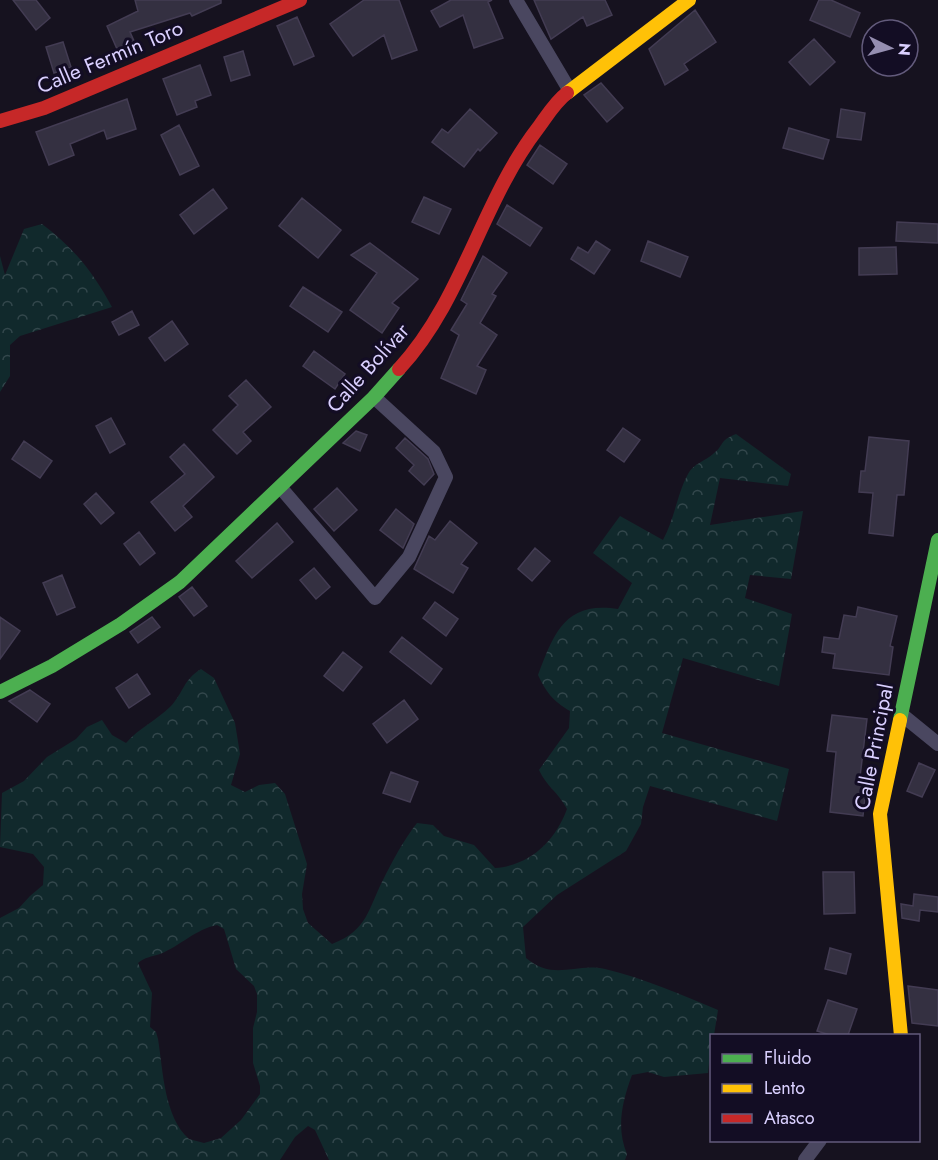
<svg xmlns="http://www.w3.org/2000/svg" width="938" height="1160" font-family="Jost,sans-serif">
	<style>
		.forest { fill: url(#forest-crowns); fill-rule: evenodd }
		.building { fill: #343041; stroke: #433c53; stroke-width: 1.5 }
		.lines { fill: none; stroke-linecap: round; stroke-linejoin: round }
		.street { stroke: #4a4760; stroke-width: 14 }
		.fast { stroke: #4caf50; stroke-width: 14 }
		.slow { stroke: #ffc107; stroke-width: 14 }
		.jam { stroke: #c62828; stroke-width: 14 }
		.labels { text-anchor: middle; stroke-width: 6; stroke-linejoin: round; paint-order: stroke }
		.street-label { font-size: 21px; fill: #dad0ff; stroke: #130d24 }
	</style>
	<defs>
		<pattern id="forest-crowns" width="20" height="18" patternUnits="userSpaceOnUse" patternTransform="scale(1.5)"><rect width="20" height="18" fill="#11292c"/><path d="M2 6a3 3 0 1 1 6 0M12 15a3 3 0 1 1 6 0" fill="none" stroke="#33474c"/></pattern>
	</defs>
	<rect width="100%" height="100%" fill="#16121f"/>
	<path class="forest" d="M42,224C74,248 93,272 112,307L20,336L10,345V376L0,392V256L5,275L24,229Z
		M736,434L791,474L788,486L720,478L710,525L803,511L791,579L750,575L745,598L792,614L779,686L683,658L662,733L789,769L777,821L650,786L643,807L641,824L626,851L557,895L523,927L526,958C555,982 575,962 605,969C643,978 682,995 718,1010L714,1035L712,1036L708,1073L664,1077L648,1072L632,1075C622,1102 616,1128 627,1154L625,1160H329L315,1130L308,1126L295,1137L280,1160H0V918L19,908L30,896L43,885L44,867L33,854L0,847L2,793L24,781L47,757L76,739L87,727L102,720L112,735L126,743C139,728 157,720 171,706C184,692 183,680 201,669L214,678L235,723L240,754L231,785L245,792L259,785L275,783L285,794L307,864L302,894L303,909L308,923L332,944C368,930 368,909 383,880C393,860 403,841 417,823L433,825L444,836L474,845L495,868C531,865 555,841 567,809C559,793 546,786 539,770L569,728L570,711C553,701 546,692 538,675C554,633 565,601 618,609L632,583L593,553L620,516L663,540C675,518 677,494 688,474C693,464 705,461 713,454C725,445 718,441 736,434ZM217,925L224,929L236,969L254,986L257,994V1012L253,1028V1063L260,1086V1094L241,1120L221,1138L204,1143L189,1139C164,1117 163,1070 158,1039L156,1032L150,1027L152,993L138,963C145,957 151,957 160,954C180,946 196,929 217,925Z"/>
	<path class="building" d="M13,0H36L50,18L36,30Z
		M135,0H221V3L192,16L190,13L130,32L134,41L117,49L107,26L138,11Z
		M364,0H399L417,50L392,59L384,35L353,56L330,24Z
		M451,0H492L488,2L503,38L474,48L463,15L440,27L431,11Z
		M534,0H605L612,15L587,26L583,17L551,39Z
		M819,0H831L860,13L850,37L810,20Z
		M695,10L716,42L684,64L688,70L665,85L649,49Z
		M297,17L314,56L294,65L277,26Z
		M814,39L835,62L810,85L789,62Z
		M63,42L71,67L54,73L46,47Z
		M243,51L250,75L231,81L224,57Z
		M200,65L211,95L195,101L197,107L177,115L163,79Z
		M601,83L623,108L607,122L584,95Z
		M127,99L136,129L107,139L104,130L70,144L74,155L49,165L36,132Z
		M470,109L497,133L480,151L478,149L464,167L432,142L442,129L448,133Z
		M841,109L865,113L861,140L837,137Z
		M179,125L199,166L180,175L161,135Z
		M789,128L829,140L823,159L783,148Z
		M540,145L567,164L553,184L527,165Z
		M213,189L227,208L194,234L180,215Z
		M424,197L451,209L439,234L412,222Z
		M302,198L341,230L318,258L279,226Z
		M507,205L542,228L530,246L497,224Z
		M897,222L938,224V243L896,241Z
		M596,241L610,250L594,274L571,259L578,247L588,253Z
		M648,241L688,257L680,277L641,261Z
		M370,243L418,279L392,303L399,308L382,333L350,310L377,273L351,255Z
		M896,247L897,274L859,275V248Z
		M483,256L507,273L492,294L496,296L480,323L497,335L477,366L486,370L476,394L441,378L459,335L451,330L467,304L461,300Z
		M303,287L342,312L328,332L290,306Z
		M132,311L139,325L119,335L112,322Z
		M172,321L188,344L165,361L149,338Z
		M314,351L345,374L335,389L303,366Z
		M246,380L271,407L243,432L251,441L237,454L213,430L238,405L229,396Z
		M111,418L125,444L110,453L96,426Z
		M623,428L640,440L624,462L607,450Z
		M356,431L367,435L360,451L343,443Z
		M869,437L909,441L904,495H897L893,536L869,533L873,493L859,492L861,471H865Z
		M405,438L428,459L434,474L424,485L409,471L414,465L396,448Z
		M24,441L52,461L40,478L12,459Z
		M184,444L214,477L183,506L192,517L175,531L151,502L185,474L170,457Z
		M337,488L357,510L334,531L314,509Z
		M96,493L114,513L101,524L84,504Z
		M396,509L414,524L403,548L380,530Z
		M450,521L477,543L461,564L468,568L453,593L414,569L429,536L435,540Z
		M277,523L293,542L252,578L236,561Z
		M139,532L155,553L140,565L124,544Z
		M535,548L550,561L532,581L518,569Z
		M314,568L330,587L316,599L300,580Z
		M62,575L75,607L57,615L43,583Z
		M192,587L207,606L194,616L179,597Z
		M435,602L458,619L446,636L423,618Z
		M858,607L897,616L890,646L893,647L889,675L833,668L835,654L822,652L824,637L839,639L844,615L856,617Z
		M0,617L20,631L0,659Z
		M152,617L160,627L138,643L130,632Z
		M402,637L442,669L431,684L390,652Z
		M343,652L362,667L343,691L324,676Z
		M137,674L150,694L129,708L116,688Z
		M30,690L50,704L37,722L9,701Z
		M404,700L418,719L387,743L373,724Z
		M832,715L867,719L860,777H867L863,816L830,812L836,752L827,751Z
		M919,763L935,770L922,797L907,791Z
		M391,772L418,782L410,802L383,793Z
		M823,872H854L855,913L824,914Z
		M914,894L938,897V912L920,910L919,921L902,918L901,904L913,906Z
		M830,948L851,954L846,974L825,969Z
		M908,986L938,990V1026L912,1023Z
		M828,1000L857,1009L848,1035H830L817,1031Z"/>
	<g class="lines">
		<path class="street" d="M516,0L570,91
			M281,488L375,598L409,557L446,477L434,452L374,397
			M901,714L938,744
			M805,1160L820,1140"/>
		<path class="fast" d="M0,692L52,666L121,624L180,582L374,397L399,369
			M900,720L938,540"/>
		<path class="slow" d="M567,93L689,0
			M900,720L880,814L901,1036"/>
		<path class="jam" d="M0,121L44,108L300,0
			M399,369C463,300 481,202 538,128C547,116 555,102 567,93"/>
	</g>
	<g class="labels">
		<g class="street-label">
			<text transform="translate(110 57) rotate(-23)" y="7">Calle Fermín Toro</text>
			<text transform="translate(368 368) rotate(-48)" y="7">Calle Bolívar</text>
			<text transform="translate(874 747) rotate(-79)" y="7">Calle Principal</text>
		</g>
	</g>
	<rect x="710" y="1034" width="210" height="108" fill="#130d24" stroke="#635b7c" stroke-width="1.5"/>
	<rect x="722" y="1054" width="30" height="9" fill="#4caf50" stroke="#635b7c" stroke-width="1.5"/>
	<text x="764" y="1064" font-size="18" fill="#dad0ff">Fluido</text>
	<rect x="722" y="1084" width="30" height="9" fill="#ffc107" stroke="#635b7c" stroke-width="1.5"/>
	<text x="764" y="1094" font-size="18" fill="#dad0ff">Lento</text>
	<rect x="722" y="1114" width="30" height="9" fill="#c62828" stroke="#635b7c" stroke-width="1.5"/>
	<text x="764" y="1124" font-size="18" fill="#dad0ff">Atasco</text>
	<g transform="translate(890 48) rotate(95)"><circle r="28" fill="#130d24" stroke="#635b7c" stroke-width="1.5"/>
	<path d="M0-4.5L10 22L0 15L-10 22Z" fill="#958eb1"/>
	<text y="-9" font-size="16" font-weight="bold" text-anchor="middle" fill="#dad0ff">N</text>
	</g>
</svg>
